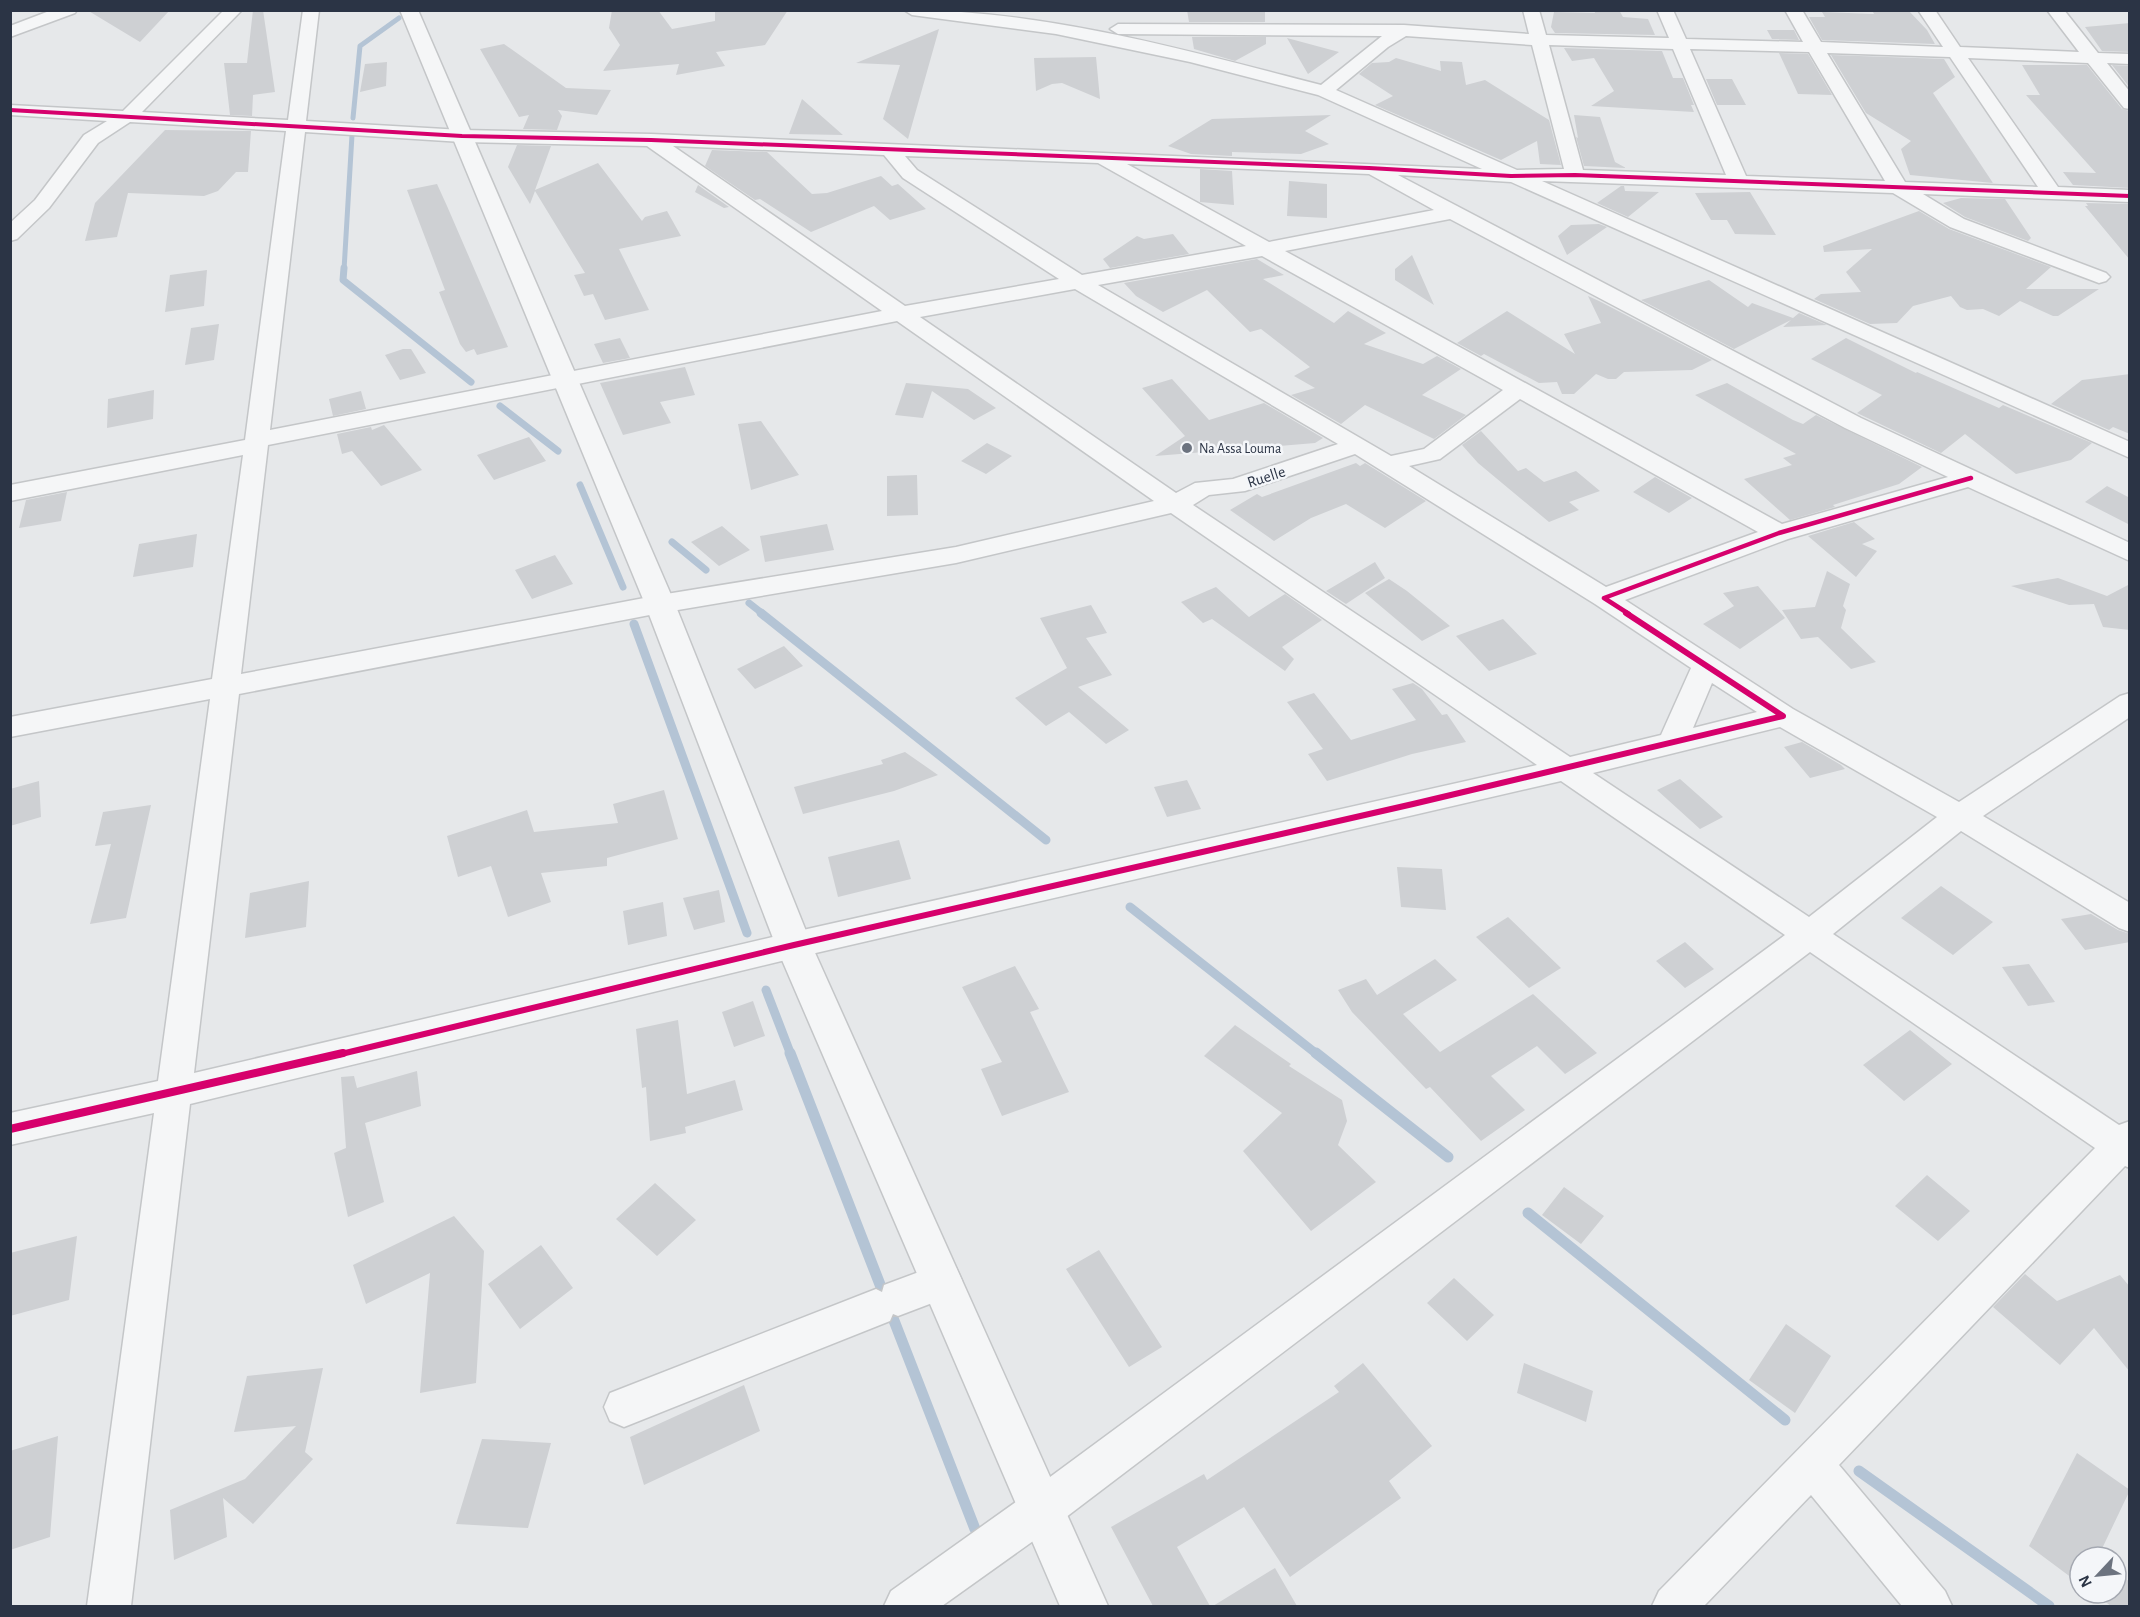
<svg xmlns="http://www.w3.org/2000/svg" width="2140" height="1617" font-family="'Alegreya Sans',sans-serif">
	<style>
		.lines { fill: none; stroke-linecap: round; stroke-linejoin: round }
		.stream-far3 { stroke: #b4c4d5; stroke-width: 5 }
		.stream-far2 { stroke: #b4c4d5; stroke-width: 7 }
		.stream-far1 { stroke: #b4c4d5; stroke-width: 9 }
		.stream { stroke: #b4c4d5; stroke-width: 11 }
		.building { fill: #ced0d3 }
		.minor-casing { stroke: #c4c6c8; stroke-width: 3 }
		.tertiary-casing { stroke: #c4c6c8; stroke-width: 3 }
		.minor { fill: #f5f6f7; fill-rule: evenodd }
		.tertiary { fill: #f5f6f7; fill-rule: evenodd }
		.cycleway-far3-casing { stroke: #f4f6f9; stroke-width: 6 }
		.cycleway-far2-casing { stroke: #f4f6f9; stroke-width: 8 }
		.cycleway-far1-casing { stroke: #f4f6f9; stroke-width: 10 }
		.cycleway-casing { stroke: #f4f6f9; stroke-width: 11 }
		.cycleway-far3 { stroke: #d6006c; stroke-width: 4 }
		.cycleway-far2 { stroke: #d6006c; stroke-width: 4.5 }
		.cycleway-far1 { stroke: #d6006c; stroke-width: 6 }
		.cycleway { stroke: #d6006c; stroke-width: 8 }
		.poi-dot { fill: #6c737f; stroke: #f4f6f9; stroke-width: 2 }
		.labels { text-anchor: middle; stroke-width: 5; stroke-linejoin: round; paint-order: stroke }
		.far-poi-label { font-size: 14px; fill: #2b3445; stroke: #f4f6f9; text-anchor: start }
		.street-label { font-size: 16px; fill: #2b3445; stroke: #f4f6f9 }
	</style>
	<rect width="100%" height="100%" fill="#e6e8ea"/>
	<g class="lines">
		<path class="stream-far3" d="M353,118L360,46L399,18
			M344,270L352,135"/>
		<path class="stream-far2" d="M344,268L343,280L471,382
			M500,406L558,451
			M580,485L623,587
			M672,542L706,570
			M749,603L763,614"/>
		<path class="stream-far1" d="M761,613L1046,840
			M634,624L747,933
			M1130,907L1318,1055
			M766,990L791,1055"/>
		<path class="stream" d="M790,1053L975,1529
			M1316,1053L1448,1157
			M1528,1213L1785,1420
			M1859,1471L2049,1606"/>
	</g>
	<path class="building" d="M87,10H170L140,42Z
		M253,10H263L275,92L253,95L252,116L230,115L224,63H247Z
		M612,10H658L672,29L715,21V10H788L765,45L716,52L725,66L676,75L679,64L603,71L620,45L609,28Z
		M1187,10H1265V22H1189Z
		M1594,10H1619L1623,17L1648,19L1655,35L1555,33L1551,27L1554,12L1595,13Z
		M1872,10L1909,11L1927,30L1935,44L1822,40L1809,17H1825L1822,12L1874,14Z
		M2130,23V52L2102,51L2085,27Z
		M939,29L908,139L883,119L900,65L856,63Z
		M1767,30H1794L1799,40L1772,39Z
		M1192,37H1266V44L1235,61L1194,49Z
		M1287,38L1339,52L1308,74Z
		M504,44L566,88L611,90L597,115L558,110L562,116L557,130L523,129L529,115L519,117L480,49Z
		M1564,48L1662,51L1673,78H1683L1694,105H1691L1694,112L1591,106L1614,91L1594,58L1572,61Z
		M1779,53L1808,54L1832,95L1798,94Z
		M1831,55L1944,59L1955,77L1933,93L1993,183L1910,175L1901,149L1911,141L1866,113Z
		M1096,57L1100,99L1062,83L1052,84L1036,91L1034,58Z
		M1396,58L1441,71L1440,61L1462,62L1466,85L1485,80L1549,120L1561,165L1540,164L1537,141L1501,160L1375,105L1393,96L1359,74L1372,63L1389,62Z
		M387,62L386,86L360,92L365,64Z
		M2022,65H2087L2122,109L2130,111V188L2073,185L2063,172L2096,173L2026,95H2040Z
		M2112,65L2130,66V88Z
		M1706,79H1732L1746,105H1717Z
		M802,99L843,135L789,134Z
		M1331,115L1305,131L1329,144L1301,154L1232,152V156L1191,154L1168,146L1212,119Z
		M1574,115L1600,117L1615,162L1626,168L1584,166L1576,137L1578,138Z
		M165,130L251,131L248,172H236L218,191L204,196L128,193L117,237L85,241L95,203Z
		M517,145L551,146L535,190L598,163L642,221L645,217L667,211L681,236L619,249L649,310L605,320L593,294L584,296L574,275L585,273L535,191L530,204L508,167Z
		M712,150L767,152L812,194L827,193L881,176L892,186L898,184L926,209L890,220L874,206L811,232L760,199L755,200L705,166Z
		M1200,169L1232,171L1234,205L1200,202Z
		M1289,181L1327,184V218L1287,216Z
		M437,184L447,206L508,347L477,355L474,349L466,352L460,344L439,292L445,290L407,190Z
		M698,185L729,207L724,208L695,192Z
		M1621,186H1624L1625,191L1659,192L1628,217L1597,203Z
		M1750,192L1776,235L1735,234L1727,220H1711L1695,193Z
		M1961,198L2005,199L2031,238L2028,241L1965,217L1943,203Z
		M2086,203L2130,204V260L2085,206H2088Z
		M1919,211L1949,229L2051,267L2026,289H2099L2058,316H2053L2020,301L1999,316L1983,309L1967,310L1960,307L1951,296L1913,306L1897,323L1870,324L1814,299L1821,294L1861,292L1846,272L1872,249L1824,252L1823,246Z
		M1599,224L1607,227L1567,255L1558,236L1571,225Z
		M1173,234L1189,254L1110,268L1103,259L1137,236L1144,239Z
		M1412,255L1434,305L1395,280V269Z
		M1257,259L1284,275L1263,279L1334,323L1348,311L1386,333L1364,344L1423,364L1437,356L1461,369L1422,395L1466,415L1434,439L1365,405L1341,424L1291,395L1315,388L1294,376L1310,367L1261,329L1250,332L1207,290L1163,312L1136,296L1124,283Z
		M207,270L204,306L165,312L170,275Z
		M1709,280L1748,307L1752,303L1793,318L1799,313L1827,325L1783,327L1791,320L1734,349L1641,300Z
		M1588,296L1599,301L1712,360L1692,370L1624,372L1616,379H1608L1596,374L1574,394H1562L1557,382L1539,383L1484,354L1481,356L1457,343L1507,311L1575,354L1564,334L1601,323Z
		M219,324L214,360L185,365L191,328Z
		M620,338L630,358L603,363L594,344Z
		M1846,338L1916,373L1917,372L1999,408L2003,405L2092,443L2071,460L2016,474L1965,434L1941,453L1857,413L1882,395L1811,359Z
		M403,349H411L426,373L400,380L385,355Z
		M685,367L695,395L660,402L671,423L623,435L600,383Z
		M2130,374V434L2113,427L2109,430L2051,404L2082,380Z
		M1172,379L1209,420L1264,403L1323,438L1315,443L1155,456L1185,436L1142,388Z
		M906,383L968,389L996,408L974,420L932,391L923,418L895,415Z
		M1727,383L1793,420L1803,424L1816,415L1922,467L1899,484L1833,505L1835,507L1790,520L1744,479L1792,465L1783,458L1796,454L1695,395Z
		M154,390L153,419L107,428L108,399Z
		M361,391L366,409L333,416L329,399Z
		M761,421L799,475L751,490L738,424Z
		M384,425L422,470L381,486L352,451L342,454L337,434L371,427L372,430Z
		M1481,431L1518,471L1526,468L1544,482L1576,471L1600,491L1569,502L1579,510L1549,522L1478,463L1462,445Z
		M529,437L546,461L494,480L477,455Z
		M987,443L1012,456L986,474L961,461Z
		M1356,463L1360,466L1365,463L1426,501L1385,528L1346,504L1311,518L1274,541L1230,510L1257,494L1262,497Z
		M917,475L918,515L887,516V476Z
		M1655,477L1692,498L1669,513L1633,492Z
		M2107,486L2130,498V525L2085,502Z
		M67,492L61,521L19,528L26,500Z
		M1854,522L1875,539L1862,544L1877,551L1856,577L1808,536Z
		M827,524L834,550L765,562L760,536Z
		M722,526L750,550L719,566L691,542Z
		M197,534L193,567L133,577L139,544Z
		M555,555L573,584L532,599L515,570Z
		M1375,562L1385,578L1346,604L1326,591Z
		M1827,571L1850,584L1843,606L1846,610L1841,628L1876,662L1851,669L1818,637L1801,639L1782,610L1815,607Z
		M2058,578L2107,596L2130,584V630L2103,627L2094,604L2069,605L2011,586Z
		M1389,579L1407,591L1450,626L1422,641L1365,593Z
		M1758,586L1785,618L1740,649L1703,624L1734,606L1723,593Z
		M1216,587L1249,617L1285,594L1322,620L1282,647L1294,659L1285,671L1212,619L1203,623L1181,602Z
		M1091,605L1107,633L1086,638L1112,675L1078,687L1129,730L1106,744L1069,712L1046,726L1015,698L1067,668L1040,618Z
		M1503,619L1537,654L1489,671L1456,636Z
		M784,646L803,666L755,689L737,669Z
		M1413,683L1422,689L1442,715L1447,714L1466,742L1412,754L1327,781L1308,754L1323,749L1287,702L1314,693L1351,740L1416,720L1392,689Z
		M1802,742L1841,765L1845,769L1810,778L1784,747Z
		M905,752L938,775L894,791L803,814L794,787L883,764L881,760Z
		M1680,779L1723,817L1700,829L1657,790Z
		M1187,780L1201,809L1167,817L1154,787Z
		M39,781L41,817L10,826V789Z
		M664,790L678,839L607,858V866L541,873L551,902L508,917L491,866L458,877L447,836L527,810L534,832L618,823L613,804Z
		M151,805L126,918L90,924L111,844L95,846L103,812Z
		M899,840L911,879L838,897L828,857Z
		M1397,867L1442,869L1446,910L1401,907Z
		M309,881L306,927L245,938L250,893Z
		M1941,886L1993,922L1953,955L1901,918Z
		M719,890L725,922L694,930L683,898Z
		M663,902L667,936L628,945L623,911Z
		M2091,914L2118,930L2130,934V942L2085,950L2061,919Z
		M1508,917L1561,968L1529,988L1476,937Z
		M1685,942L1714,969L1685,988L1656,961Z
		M1435,959L1457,980L1403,1014L1440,1052L1533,994L1597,1053L1565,1074L1537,1046L1491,1076L1525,1110L1481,1141L1430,1087L1426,1089L1352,1012L1338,990L1366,979L1377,995Z
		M2029,964L2055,1002L2028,1006L2002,967Z
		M1015,966L1039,1009L1030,1012L1069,1092L1002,1116L981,1069L1002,1062L962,987Z
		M753,1001L765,1036L734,1047L722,1012Z
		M678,1020L687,1094L735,1080L743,1110L685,1127L686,1133L650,1141L646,1087L642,1088L636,1029Z
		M1235,1025L1291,1064L1289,1066L1342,1100L1347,1121L1338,1145L1376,1182L1311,1231L1243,1151L1282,1113L1204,1056Z
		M1910,1030L1952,1064L1904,1101L1863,1065Z
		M417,1071L421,1106L365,1123L384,1202L348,1217L334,1153L346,1148L341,1077L354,1076L357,1088Z
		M1927,1175L1970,1211L1938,1241L1895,1206Z
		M655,1183L696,1220L657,1256L616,1219Z
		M1564,1187L1604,1216L1581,1244L1542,1215Z
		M454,1216L484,1251L476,1383L420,1393L430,1273L366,1304L353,1265Z
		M77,1236L69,1300L10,1316V1253Z
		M541,1245L573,1288L520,1329L488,1284Z
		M1099,1250L1162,1347L1129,1367L1066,1269Z
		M2025,1274L2057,1301L2120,1275L2130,1287V1372L2094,1328L2060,1365L1993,1307Z
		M1454,1278L1494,1315L1467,1341L1427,1303Z
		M1786,1324L1831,1356L1795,1413L1749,1380Z
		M1363,1363L1432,1446L1389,1481L1401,1498L1290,1577L1244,1507L1177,1547L1210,1606H1153L1111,1527L1204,1474L1207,1480L1339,1392L1334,1386Z
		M1524,1363L1593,1391L1586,1422L1517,1393Z
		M323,1368L305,1452L313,1459L253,1524L223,1498L227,1537L174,1560L170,1510L245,1479L296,1426L234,1432L247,1376Z
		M744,1385L760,1431L644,1485L630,1437Z
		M58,1436L50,1537L10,1550V1451Z
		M482,1439L551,1443L528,1528L456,1524Z
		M2077,1453L2130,1490L2098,1557H2080V1584L2029,1546Z
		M1275,1568L1297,1606H1213Z
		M2116,1572L2130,1582V1606H2111L2093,1593H2116Z"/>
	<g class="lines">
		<g class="minor-casing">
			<path id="minor" d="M52,10H77L75,13L10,37V26Z
				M224,10H242L142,112L288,120L303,10H319L306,121L462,130L651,134L1482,169L1318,95L1190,62L1056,34L912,15L904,10C1045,10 1185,50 1321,85L1382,36L1118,34L1110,29L1118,24L1404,25L1529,34L1523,10H1539L1546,35L1669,38L1657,10H1673L1686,39L1803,42L1785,10H1802L1821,42L1943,47L1918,10H1935L1960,47L2079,52L2047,10H2064L2098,53L2130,54V64L2107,63L2130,92V109L2124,108L2088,63L1968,58L2058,187L2130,190V202L1923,194L1964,219L2106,273L2110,277L2106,281L2099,283L1950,227L1893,193L1542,181L2130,442V458L1511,182L1398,175L1861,418L2130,543V561L1968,487L1788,539L1625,600L1793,709L1959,802L2120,696L2130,693V717L1983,816L2130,903V932L2119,928L1961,831L1833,934L2119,1125L2130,1121V1168L2125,1166L1839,1465L1945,1591L1952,1606H1902L1811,1495L1704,1606H1652L1659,1591L2095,1148L1810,952L1057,1524L942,1606H884L891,1591L1027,1494L1785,935L1561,781L794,958L190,1104L131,1606H87L154,1113L10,1145V1113L158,1081L210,699L10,737V717L212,679L243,455L10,501V485L245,440L286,131L130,122L98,143L49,208L17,239L10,241V223L35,200L84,135L107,121L10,115V105L123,111ZM1406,36L1532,45L1564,169L1517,170L1336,90L1388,47ZM1549,45L1673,49L1726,175L1583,170ZM1690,49L1809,52L1885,181L1746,176ZM1827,53L1950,57L2038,187L1905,182ZM305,132L462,142L647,146L882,311L270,430ZM673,146L884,155L903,178L1059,279L905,306ZM905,156L1098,163L1246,246L1082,275L917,170ZM1127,164L1369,174L1434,210L1269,242ZM1450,219L1845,428L1948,477L1782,524L1285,251ZM1262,256L1503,390L1424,449L1391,456L1098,285ZM1075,289L1338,444L1233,479L1195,483L1176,493L920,317ZM897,321L1154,501L956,547L660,595L241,674L268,445ZM1520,399L1758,532L1606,587L1409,466L1440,459ZM1355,454L1595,604L1691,668L1661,735L1570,757L1193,505L1209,495L1245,491ZM1171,513L1537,765L794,932L194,1073L239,694L660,613L956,563ZM1712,683L1757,712L1693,728ZM1780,727L1937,817L1809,917L1593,773Z
				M943,1263L956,1268L962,1281L956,1294L898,1316L893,1314L890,1321L624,1427L610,1421L604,1407L610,1393L876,1289L882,1292L884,1285Z"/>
		</g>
		<g class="tertiary-casing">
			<path id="tertiary" d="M400,10H418L675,604L812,946L1108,1606H1060L776,946L645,604Z"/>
		</g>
		<use href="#minor" class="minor"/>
		<use href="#tertiary" class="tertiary"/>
		<g class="cycleway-far3-casing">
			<path id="cycleway-far3" d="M10,110L462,136L651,140L1369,168L1511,176L1575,175L2130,196"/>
		</g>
		<g class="cycleway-far2-casing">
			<path id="cycleway-far2" d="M1629,614L1604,598L1779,533L1971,478"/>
		</g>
		<g class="cycleway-far1-casing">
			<path id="cycleway-far1" d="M337,1055L794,945L1413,804L1783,716L1626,613"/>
		</g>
		<g class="cycleway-casing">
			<path id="cycleway" d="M10,1129L343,1053"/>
		</g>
		<use href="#cycleway-far3" class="cycleway-far3"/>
		<use href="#cycleway-far2" class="cycleway-far2"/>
		<use href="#cycleway-far1" class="cycleway-far1"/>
		<use href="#cycleway" class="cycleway"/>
	</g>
	<circle class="poi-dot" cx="1187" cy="448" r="6"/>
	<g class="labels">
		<g class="far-poi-label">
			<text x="1199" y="453">Na Assa Louma</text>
		</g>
		<g class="street-label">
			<text transform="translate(1266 476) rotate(-18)" y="6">Ruelle</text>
		</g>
	</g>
	<rect width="2140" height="1617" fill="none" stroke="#2b3445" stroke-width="24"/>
	<g transform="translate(2098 1575) rotate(244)"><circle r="28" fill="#f4f6f9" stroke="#a4a8b1" stroke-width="1.5"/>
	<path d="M0-4.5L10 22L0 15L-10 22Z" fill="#6c737f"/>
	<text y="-9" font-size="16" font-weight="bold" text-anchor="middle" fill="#2b3445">N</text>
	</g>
</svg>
